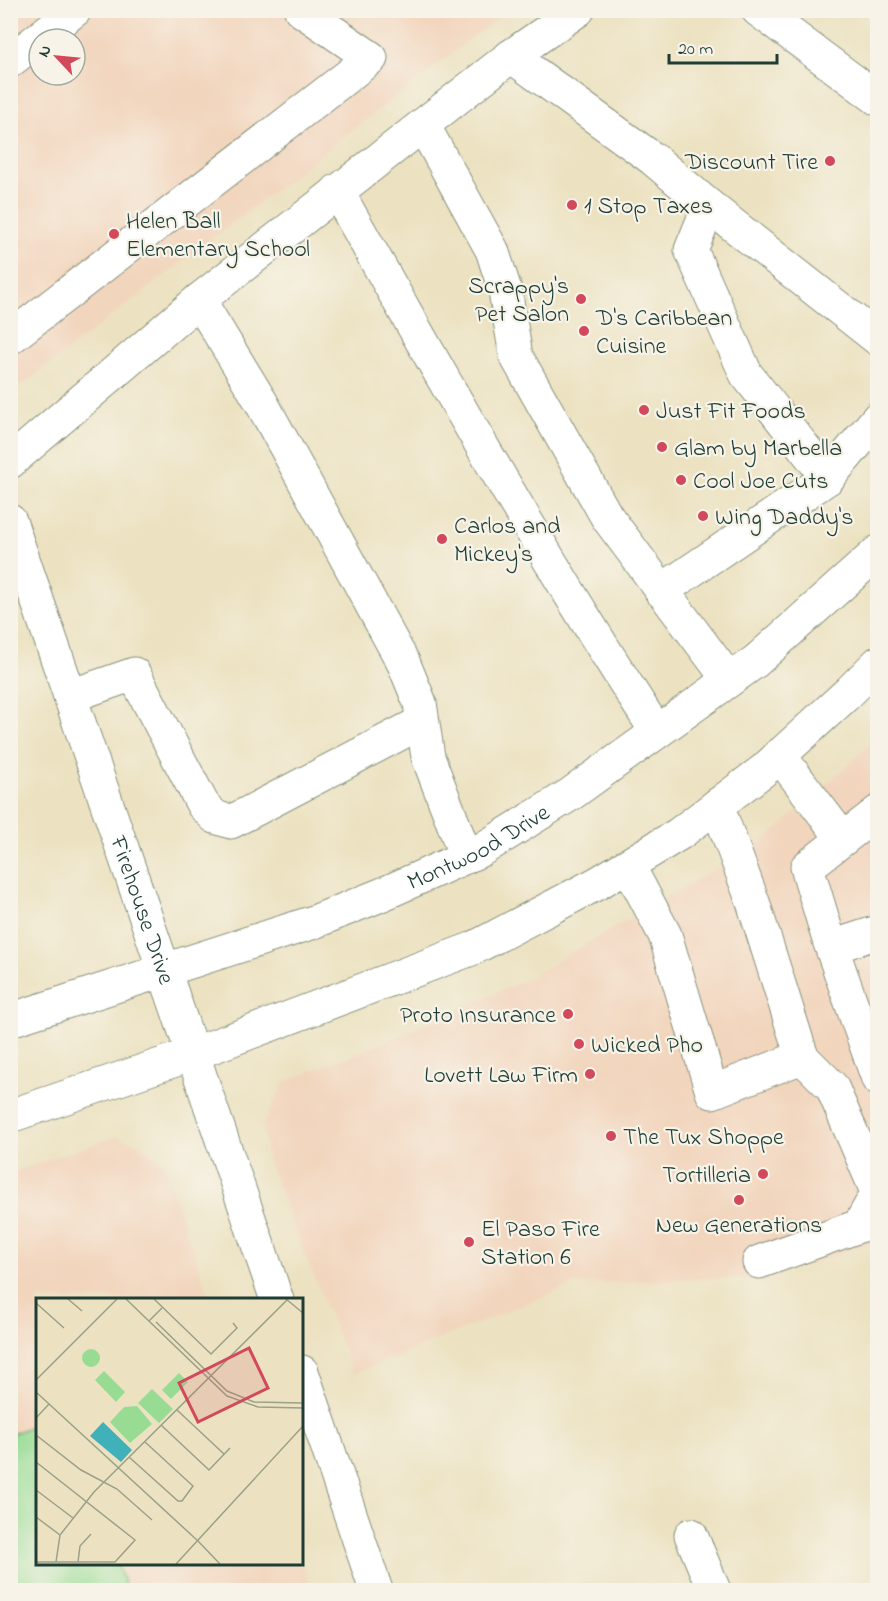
<svg xmlns="http://www.w3.org/2000/svg" width="888" height="1601" font-family="'Indie Flower',sans-serif">
	<style>
		.built { fill: #f2d5bd; fill-rule: evenodd }
		.green { fill: #98dc94; stroke: #5c8c64; stroke-width: 1.5 }
		.lines { fill: none; stroke-linecap: round; stroke-linejoin: round }
		.minor-casing { stroke: #86907a; stroke-width: 35 }
		.major-casing { stroke: #86907a; stroke-width: 35 }
		.minor { stroke: #fff; stroke-width: 33 }
		.major { stroke: #fff; stroke-width: 33 }
		.poi-dot { fill: #d1495b; stroke: #f7f3e8; stroke-width: 2 }
		.labels { text-anchor: middle; stroke-width: 4.5; stroke-linejoin: round; paint-order: stroke }
		.poi-label { font-size: 24px; fill: #1f3d34; stroke: #f7f3e8; text-anchor: start }
		.street-label { font-size: 24px; fill: #1f3d34; stroke: #f7f3e8 }
		.inset-road { fill: none; stroke: #9aa089; stroke-width: 1.5 }
		.view { fill: #d1495b; fill-opacity: 0.15; stroke: #d1495b; stroke-width: 3 }
		.inset-edge { fill: none; stroke: #1f3d34; stroke-width: 3 }
	</style>
	<rect width="100%" height="100%" fill="#f7f3e8"/>
	<filter id="ink" filterUnits="userSpaceOnUse"><feTurbulence type="fractalNoise" baseFrequency=".0167" numOctaves="2"/><feDisplacementMap in="SourceGraphic" scale="12" xChannelSelector="R" yChannelSelector="G"/><feConvolveMatrix kernelMatrix="1 2 1 2 8 2 1 2 1" color-interpolation-filters="sRGB"/></filter>
	<filter id="wash" filterUnits="userSpaceOnUse"><feTurbulence type="fractalNoise" baseFrequency=".008" numOctaves="4" result="noise"/><feDisplacementMap in="SourceGraphic" scale="24" xChannelSelector="R" yChannelSelector="G"/><feGaussianBlur stdDeviation="1.35" result="paint"/><feColorMatrix in="noise" values="0 0 0 0 0 0 0 0 0 0 0 0 0 0 0 0 0 1.4 0 .05"/><feComposite in="paint" operator="in"/></filter>
	<g filter="url(#wash)">
		<rect width="100%" height="100%" fill="#ece2c1"/>
		<path class="built" d="M11,11H507L11,394ZM39,39H75V75H39Z
			M877,738V1241L775,1276L575,1284L353,1374L268,1162L262,1126L286,1081L391,1040L526,979L766,839Z
			M117,1136L142,1146L163,1163L210,1299L38,1300V1564H302V1562L311,1590H11L10,1173Z"/>
		<path class="green" d="M37,1424L38,1564H117L127,1590H11V1434Z"/>
	</g>
	<g filter="url(#ink)">
		<g class="lines">
			<g class="minor-casing">
				<g id="minor">
					<path d="M758,10L878,99"/>
					<path d="M511,56L578,10"/>
					<path d="M10,61L75,10"/>
					<path d="M423,125L492,250L505,290L516,356L607,517L729,680"/>
					<path d="M337,191C440,374 542,556 657,732"/>
					<path d="M709,206L691,250L746,374L828,478L878,418"/>
					<path d="M199,300L260,400L404,664L420,703L428,757L466,857"/>
					<path d="M10,338L371,58L301,10"/>
					<path d="M10,462L199,300L511,56L653,159L709,206L878,339"/>
					<path id="s1" d="M10,521L277,1300"/>
					<path d="M661,591L828,478"/>
					<path d="M70,696L134,674L203,805L215,817L231,822L422,722"/>
					<path d="M779,755L843,839"/>
					<path d="M878,812L807,867L829,940L878,1079"/>
					<path d="M628,865L665,935L712,1092L802,1057L753,902L717,805"/>
					<path d="M832,947L878,932"/>
					<path d="M802,1057L832,1087L878,1194"/>
					<path d="M759,1262L859,1226L877,1194"/>
					<path d="M302,1372L376,1590"/>
					<path d="M691,1535L714,1590"/>
				</g>
			</g>
			<g class="major-casing">
				<g id="major">
					<path id="s2" d="M10,1020L314,922L383,894L481,850L571,794L756,661L878,552"/>
					<path d="M10,1116L193,1054L474,948L598,883L679,834L764,770L848,693L878,663"/>
				</g>
			</g>
			<use href="#minor" class="minor"/>
			<use href="#major" class="major"/>
		</g>
	</g>
	<g class="poi-dot">
		<circle cx="830" cy="161" r="6"/>
		<circle cx="572" cy="205" r="6"/>
		<circle cx="114" cy="234" r="6"/>
		<circle cx="581" cy="299" r="6"/>
		<circle cx="584" cy="331" r="6"/>
		<circle cx="644" cy="410" r="6"/>
		<circle cx="662" cy="447" r="6"/>
		<circle cx="681" cy="480" r="6"/>
		<circle cx="703" cy="516" r="6"/>
		<circle cx="442" cy="539" r="6"/>
		<circle cx="568" cy="1014" r="6"/>
		<circle cx="579" cy="1044" r="6"/>
		<circle cx="590" cy="1074" r="6"/>
		<circle cx="611" cy="1136" r="6"/>
		<circle cx="763" cy="1174" r="6"/>
		<circle cx="739" cy="1200" r="6"/>
		<circle cx="469" cy="1242" r="6"/>
	</g>
	<g class="labels">
		<g class="poi-label">
			<text x="818" y="169" text-anchor="end">Discount Tire</text>
			<text x="584" y="213">1 Stop Taxes</text>
			<text x="126" y="228">Helen Ball<tspan x="126" dy="28">Elementary School</tspan></text>
			<text x="569" y="293" text-anchor="end">Scrappy's<tspan x="569" dy="28">Pet Salon</tspan></text>
			<text x="596" y="325">D's Caribbean<tspan x="596" dy="28">Cuisine</tspan></text>
			<text x="656" y="418">Just Fit Foods</text>
			<text x="674" y="455">Glam by Marbella</text>
			<text x="693" y="488">Cool Joe Cuts</text>
			<text x="715" y="524">Wing Daddy's</text>
			<text x="454" y="533">Carlos and<tspan x="454" dy="28">Mickey's</tspan></text>
			<text x="556" y="1022" text-anchor="end">Proto Insurance</text>
			<text x="591" y="1052">Wicked Pho</text>
			<text x="578" y="1082" text-anchor="end">Lovett Law Firm</text>
			<text x="623" y="1144">The Tux Shoppe</text>
			<text x="751" y="1182" text-anchor="end">Tortilleria</text>
			<text x="739" y="1232" text-anchor="middle">New Generations</text>
			<text x="481" y="1236">El Paso Fire<tspan x="481" dy="28">Station 6</tspan></text>
		</g>
		<g class="street-label">
			<text dy="8" stroke="none"><textPath href="#s2" startOffset="500">Montwood Drive</textPath></text>
			<text dy="8" stroke="none"><textPath href="#s1" startOffset="411">Firehouse Drive</textPath></text>
		</g>
	</g>
	<g transform="translate(36 1298)">
		<rect width="267" height="267" fill="#ece2c1"/>
		<path d="M46 60a9 9 0 1 1 18 0a9 9 0 1 1-18 0ZM68,73L89,94L80,104L59,82ZM143,75L152,84L135,101L126,92ZM116,91L137,111L123,125L102,105ZM101,108L116,126L94,145L74,124L88,109Z" fill="#98dc94"/>
		<path d="M67,124L96,152L85,164L54,138Z" fill="#40b0b9"/>
		<path class="inset-road" d="M32,1L46,13M90,1L191,98L222,109L267,110M118,1L175,56L201,30L197,25M250,1L267,15M0,5L28,30M113,23L126,10M120,24L191,93L218,104L267,105M0,82L81,1M0,94L162,243M141,112L188,156M0,120L13,106M125,127L173,172L194,150M0,137L45,172L81,191L116,222M93,159L142,203H146L157,188L109,144M0,164L99,242L79,264H0M0,192L37,220M0,219L24,237M162,243L184,266M20,264L24,237L58,194L251,2M42,264L44,248L55,236M140,266L267,128"/>
		<path class="view" d="M213,50L232,90L162,124L143,85Z"/>
		<rect width="267" height="267" class="inset-edge"/>
	</g>
	<rect width="888" height="1601" fill="none" stroke="#f7f3e8" stroke-width="36"/>
	<g transform="translate(57 57) rotate(296)"><circle r="28" fill="#f7f3e8" stroke="#a1aaa0" stroke-width="1.5"/>
	<path d="M0-4.5L10 22L0 15L-10 22Z" fill="#d1495b"/>
	<text y="-9" font-size="16" font-weight="bold" text-anchor="middle" fill="#1f3d34">N</text>
	</g>
	<path d="M669 54v9h108v-9" fill="none" stroke="#1f3d34" stroke-width="3"/>
	<text x="678" y="54" font-size="18" fill="#1f3d34" stroke="#f7f3e8" stroke-width="4.5" paint-order="stroke">20 m</text>
</svg>
